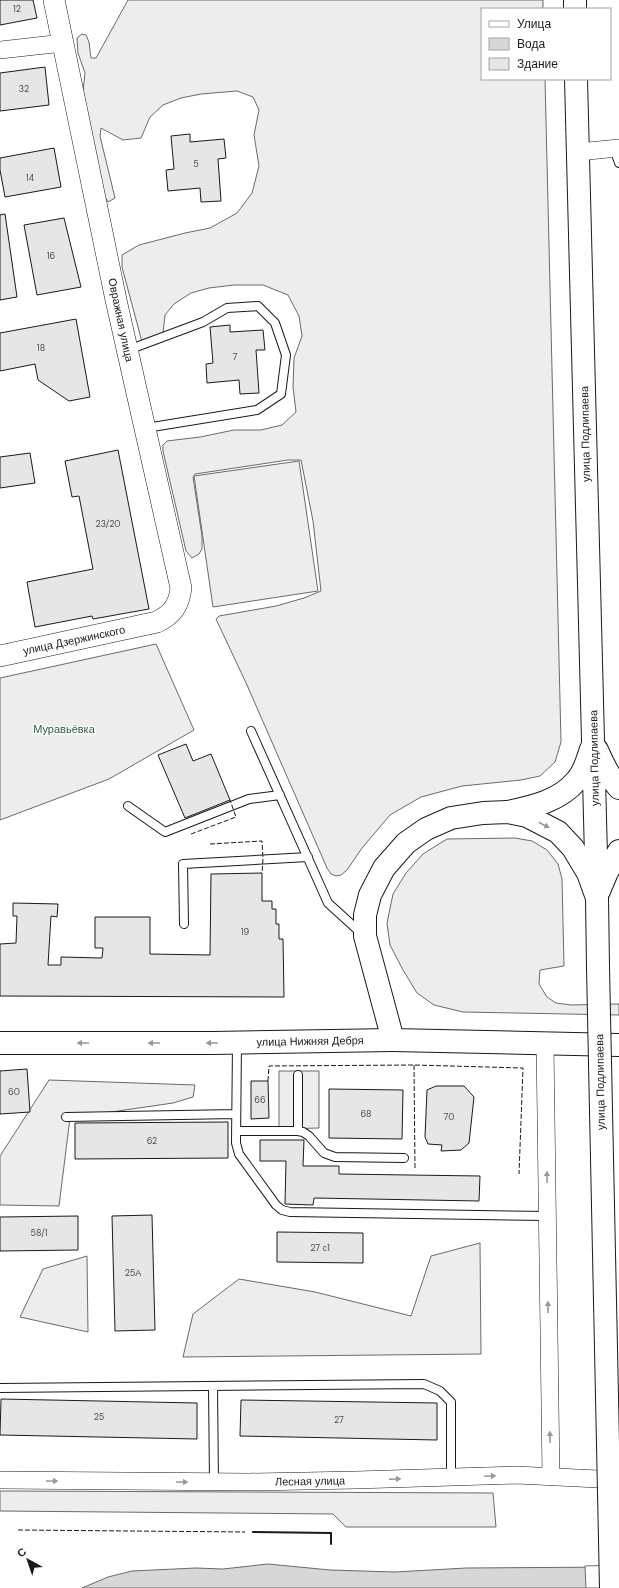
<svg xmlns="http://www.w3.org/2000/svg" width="619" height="1588" font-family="'DM Sans',sans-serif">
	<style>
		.built { fill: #ededed; stroke: #6a6a6a }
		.water { fill: #d7d7d7; stroke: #6a6a6a }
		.pier { fill: #fff; stroke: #6a6a6a }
		.building { fill: #e6e6e6; stroke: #1a1a1a }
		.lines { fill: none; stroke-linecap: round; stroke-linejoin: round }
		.service-casing { stroke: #1a1a1a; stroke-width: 10 }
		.minor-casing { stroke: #1a1a1a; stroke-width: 18 }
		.tertiary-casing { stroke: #1a1a1a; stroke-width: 22 }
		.secondary-casing { stroke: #1a1a1a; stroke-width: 24 }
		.primary-casing { stroke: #1a1a1a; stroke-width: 24 }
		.trunk-casing { stroke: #1a1a1a; stroke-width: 24 }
		.service { stroke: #fff; stroke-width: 8 }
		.minor { stroke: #fff; stroke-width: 17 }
		.tertiary { stroke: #fff; stroke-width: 21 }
		.secondary { stroke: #fff; stroke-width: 22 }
		.primary { stroke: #fff; stroke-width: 22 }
		.trunk { stroke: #fff; stroke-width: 22 }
		.trunk-bridge-casing { stroke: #1a1a1a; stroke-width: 24; stroke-linecap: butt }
		.trunk-bridge { stroke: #fff; stroke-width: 22 }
		.fence { stroke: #1a1a1a; stroke-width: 1; stroke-dasharray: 5 2; stroke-linecap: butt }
		.wall { stroke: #1a1a1a; stroke-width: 2 }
		.oneway { fill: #989898 }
		.labels { text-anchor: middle; stroke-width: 3; stroke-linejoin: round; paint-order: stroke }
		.number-label { font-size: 9px; fill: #4d4d4d }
		.street-label { font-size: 11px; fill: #1a1a1a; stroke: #fff }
		.park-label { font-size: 11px; fill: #2b5a34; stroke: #fff }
	</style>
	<rect width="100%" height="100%" fill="#fff"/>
	<path class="built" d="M128,0H543V9H482V79H545L561,742L555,762L540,776L521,780L462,786L421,797L390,815L362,848L347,870L341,875L336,876L331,874L327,868L247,685L216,619L219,616L276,606L304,598L321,591L313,521L301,460H288L195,474L194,476L299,461L318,591L213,607L194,476L193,477L202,536V549L199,554L192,558L186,551L163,451V445L167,441L200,437L234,430H261L282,425L296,412L293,387L294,358L302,336L299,316L288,295L263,285H234L209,288L191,293L174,304L165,315L163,333L142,342L122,267V255L139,245L185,233L210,228L237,213L252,193L259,166L254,135L259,110L253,97L237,91L201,94L181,98L163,105L150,117L141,138L123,140L101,128L100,136L115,198L108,202L102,192L83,91L85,73L78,53L77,38L82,34L86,35L89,42L91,58H96Z
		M156,644L194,730L109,779L0,820V678Z
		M515,838L532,841L547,850L558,864L562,879L564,966L540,970L539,984L547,997L556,1003L571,1005L619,1004V1015L463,1012L434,1005L417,993L403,970L390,945L387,923L393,894L406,873L423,854L447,839Z
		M279,1071H319V1128L279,1129Z
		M49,1080L195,1085L193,1097L173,1103L70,1118L59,1206L0,1205V1156Z
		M480,1243L481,1354L183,1357L193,1314L239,1279L315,1292L411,1316L431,1256Z
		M87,1256L88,1332L20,1317L43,1269Z
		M0,1491L493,1493L496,1527H346L333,1514L0,1511Z"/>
	<path class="water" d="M268,1564L330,1570L395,1572L466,1568L619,1567V1588H82L108,1577L132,1571L196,1568L223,1569Z"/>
	<path class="pier" d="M619,1565V1588H586L585,1566Z"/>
	<path class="building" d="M0,0H33L37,18L0,25Z
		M45,67L49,105L0,111V73Z
		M190,134V142L224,139L226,158L218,159L221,201L201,202L200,188L168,191L166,170L174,169L171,136Z
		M54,148L61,187L5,197L0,170V158Z
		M5,214L17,297L0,300V215Z
		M64,218L81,287L37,295L24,225Z
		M76,319L90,397L69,401L38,380L35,364L0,371V333Z
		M230,325V332L263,330L265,350H256L259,393L240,394L239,380L207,383L206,364L213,363L210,327Z
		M118,450L149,609L93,619L92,616L35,627L27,582L93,569L79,496L72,497L65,461Z
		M30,453L35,483L0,488V457Z
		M186,744L193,761L211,754L230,800L185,818L158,755Z
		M262,873V901H272V909H276V924H279V939H283L284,997L0,996V944L16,943L17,916H13V903L58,904L57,917L51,916L48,965H61V957L102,958L103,948H95V917H150V954L210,955L211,874Z
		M27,1069L30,1112L0,1114V1071Z
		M251,1081H268L269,1118L251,1119Z
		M436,1086H464L474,1097L469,1143L461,1150L441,1151L442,1145L428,1144L425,1137L427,1090Z
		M329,1089L403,1090L402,1139L329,1138Z
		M228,1122V1158L75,1159V1123Z
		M260,1140H304L303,1166H339V1174L480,1176L479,1201L314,1198L313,1205L285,1204L286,1161H260Z
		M152,1215L155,1330L115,1331L112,1216Z
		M78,1216V1250L0,1251V1217Z
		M277,1232L363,1233V1263L277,1262Z
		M1,1399L197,1403V1439L0,1435Z
		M241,1400L437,1403V1440L240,1436Z"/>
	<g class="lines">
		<g class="service-casing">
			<path id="service" d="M614,148L619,163
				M128,350L203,322L227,308L258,306L275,323L286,355L281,394L257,410L146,428
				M251,731L328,903L361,933
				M128,806L165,832L249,799L280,795
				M184,924L183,864L308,857
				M237,1043L236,1143L239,1154L276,1205L282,1210L290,1212L547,1216
				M66,1117L236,1114
				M236,1131H298L303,1132L309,1136L324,1153L335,1157L404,1158
				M298,1131V1075
				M213,1387L214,1482
				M0,1388L424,1384L440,1391L451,1402V1477"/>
		</g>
		<g class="minor-casing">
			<path id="minor" d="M0,50L63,43
				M578,152L619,148
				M545,1044L551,1476
				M0,1480L249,1482L356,1480L516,1475L619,1480"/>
		</g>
		<g class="tertiary-casing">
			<path id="tertiary" d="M0,656L157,622C173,614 179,605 181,588L116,300L54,0"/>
		</g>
		<g class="secondary-casing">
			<path id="secondary" d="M0,1043H212L393,1040"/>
		</g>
		<g class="primary-casing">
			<path id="primary" d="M575,0V9
				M576,79L597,895
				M597,750C603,764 609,777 619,788
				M508,812C532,807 560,801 577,780C584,772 588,759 591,749
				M599,891L607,872L619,851"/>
		</g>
		<g class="trunk-casing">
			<path id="trunk" d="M598,967L597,898L588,873L573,848L558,832L527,816L508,812L483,813L451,818L426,829L406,843L384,868L370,895L365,915V936L393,1040L619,1045"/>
		</g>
		<use href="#service" class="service"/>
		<use href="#minor" class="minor"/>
		<use href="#tertiary" class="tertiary"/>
		<use href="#secondary" class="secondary"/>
		<use href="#primary" class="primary"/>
		<use href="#trunk" class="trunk"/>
		<g class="trunk-bridge-casing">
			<path id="trunk-bridge" d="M598,967L611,1588"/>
		</g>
		<use href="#trunk-bridge" class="trunk-bridge"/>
		<path class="fence" d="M191,834L236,817L230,800
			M210,844L262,841L263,859L262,873
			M414,1065L415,1168
			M268,1081L269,1066L414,1065L523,1068L519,1174
			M18,1530L245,1532"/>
		<path class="wall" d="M253,1532L331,1533V1544"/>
	</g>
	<defs><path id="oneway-solid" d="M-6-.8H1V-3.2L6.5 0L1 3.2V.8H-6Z"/></defs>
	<g class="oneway">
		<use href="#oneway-solid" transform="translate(544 825) rotate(27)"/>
		<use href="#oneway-solid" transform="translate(83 1043) rotate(-180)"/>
		<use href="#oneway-solid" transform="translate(154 1043) rotate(180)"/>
		<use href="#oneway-solid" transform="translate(212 1043) rotate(180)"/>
		<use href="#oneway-solid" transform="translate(547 1177) rotate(-91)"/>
		<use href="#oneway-solid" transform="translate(548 1307) rotate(-91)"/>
		<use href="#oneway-solid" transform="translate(550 1437) rotate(-91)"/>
		<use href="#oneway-solid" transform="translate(490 1476) rotate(-2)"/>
		<use href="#oneway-solid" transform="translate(395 1479) rotate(-2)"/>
		<use href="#oneway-solid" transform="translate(52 1481)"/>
		<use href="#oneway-solid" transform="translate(182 1482)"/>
	</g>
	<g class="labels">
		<g class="number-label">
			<text x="17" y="12">12</text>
			<text x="24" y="92">32</text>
			<text x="196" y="167">5</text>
			<text x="30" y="181">14</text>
			<text x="51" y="259">16</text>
			<text x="41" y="351">18</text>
			<text x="235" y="360">7</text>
			<text x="108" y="527">23/20</text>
			<text x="245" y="935">19</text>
			<text x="14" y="1095">60</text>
			<text x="260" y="1103">66</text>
			<text x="366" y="1117">68</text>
			<text x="449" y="1120">70</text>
			<text x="152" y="1144">62</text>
			<text x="39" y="1236">58/1</text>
			<text x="320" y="1251">27 с1</text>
			<text x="133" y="1276">25А</text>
			<text x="99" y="1420">25</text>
			<text x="339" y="1423">27</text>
		</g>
		<g class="street-label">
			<text transform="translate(121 320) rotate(78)" y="4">Овражная улица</text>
			<text transform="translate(585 434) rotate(-91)" y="4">улица Подлипаева</text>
			<text transform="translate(74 640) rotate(-12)" y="4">улица Дзержинского</text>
			<text transform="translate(594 758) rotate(-91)" y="4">улица Подлипаева</text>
			<text transform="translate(310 1041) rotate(-1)" y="4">улица Нижняя Дебря</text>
			<text transform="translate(600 1082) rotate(-91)" y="4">улица Подлипаева</text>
			<text transform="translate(310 1481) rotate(-1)" y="4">Лесная улица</text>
		</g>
		<g class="park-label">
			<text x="64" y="733">Муравьёвка</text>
		</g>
	</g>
	<rect x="481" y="8" width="130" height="72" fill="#ffffff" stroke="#a3a3a3"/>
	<rect x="489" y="21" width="20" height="6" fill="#ffffff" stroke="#a3a3a3"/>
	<text x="517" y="28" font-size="12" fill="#1a1a1a">Улица</text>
	<rect x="489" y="38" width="20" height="12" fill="#d7d7d7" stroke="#a3a3a3"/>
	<text x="517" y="48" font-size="12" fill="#1a1a1a">Вода</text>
	<rect x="489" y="58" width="20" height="12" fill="#e6e6e6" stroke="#a3a3a3"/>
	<text x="517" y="68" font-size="12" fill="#1a1a1a">Здание</text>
	<g transform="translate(28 1560) rotate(320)" stroke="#ffffff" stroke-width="3" paint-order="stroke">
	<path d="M0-3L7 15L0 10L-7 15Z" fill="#1a1a1a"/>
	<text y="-6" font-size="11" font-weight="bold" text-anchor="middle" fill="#1a1a1a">С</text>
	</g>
</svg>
